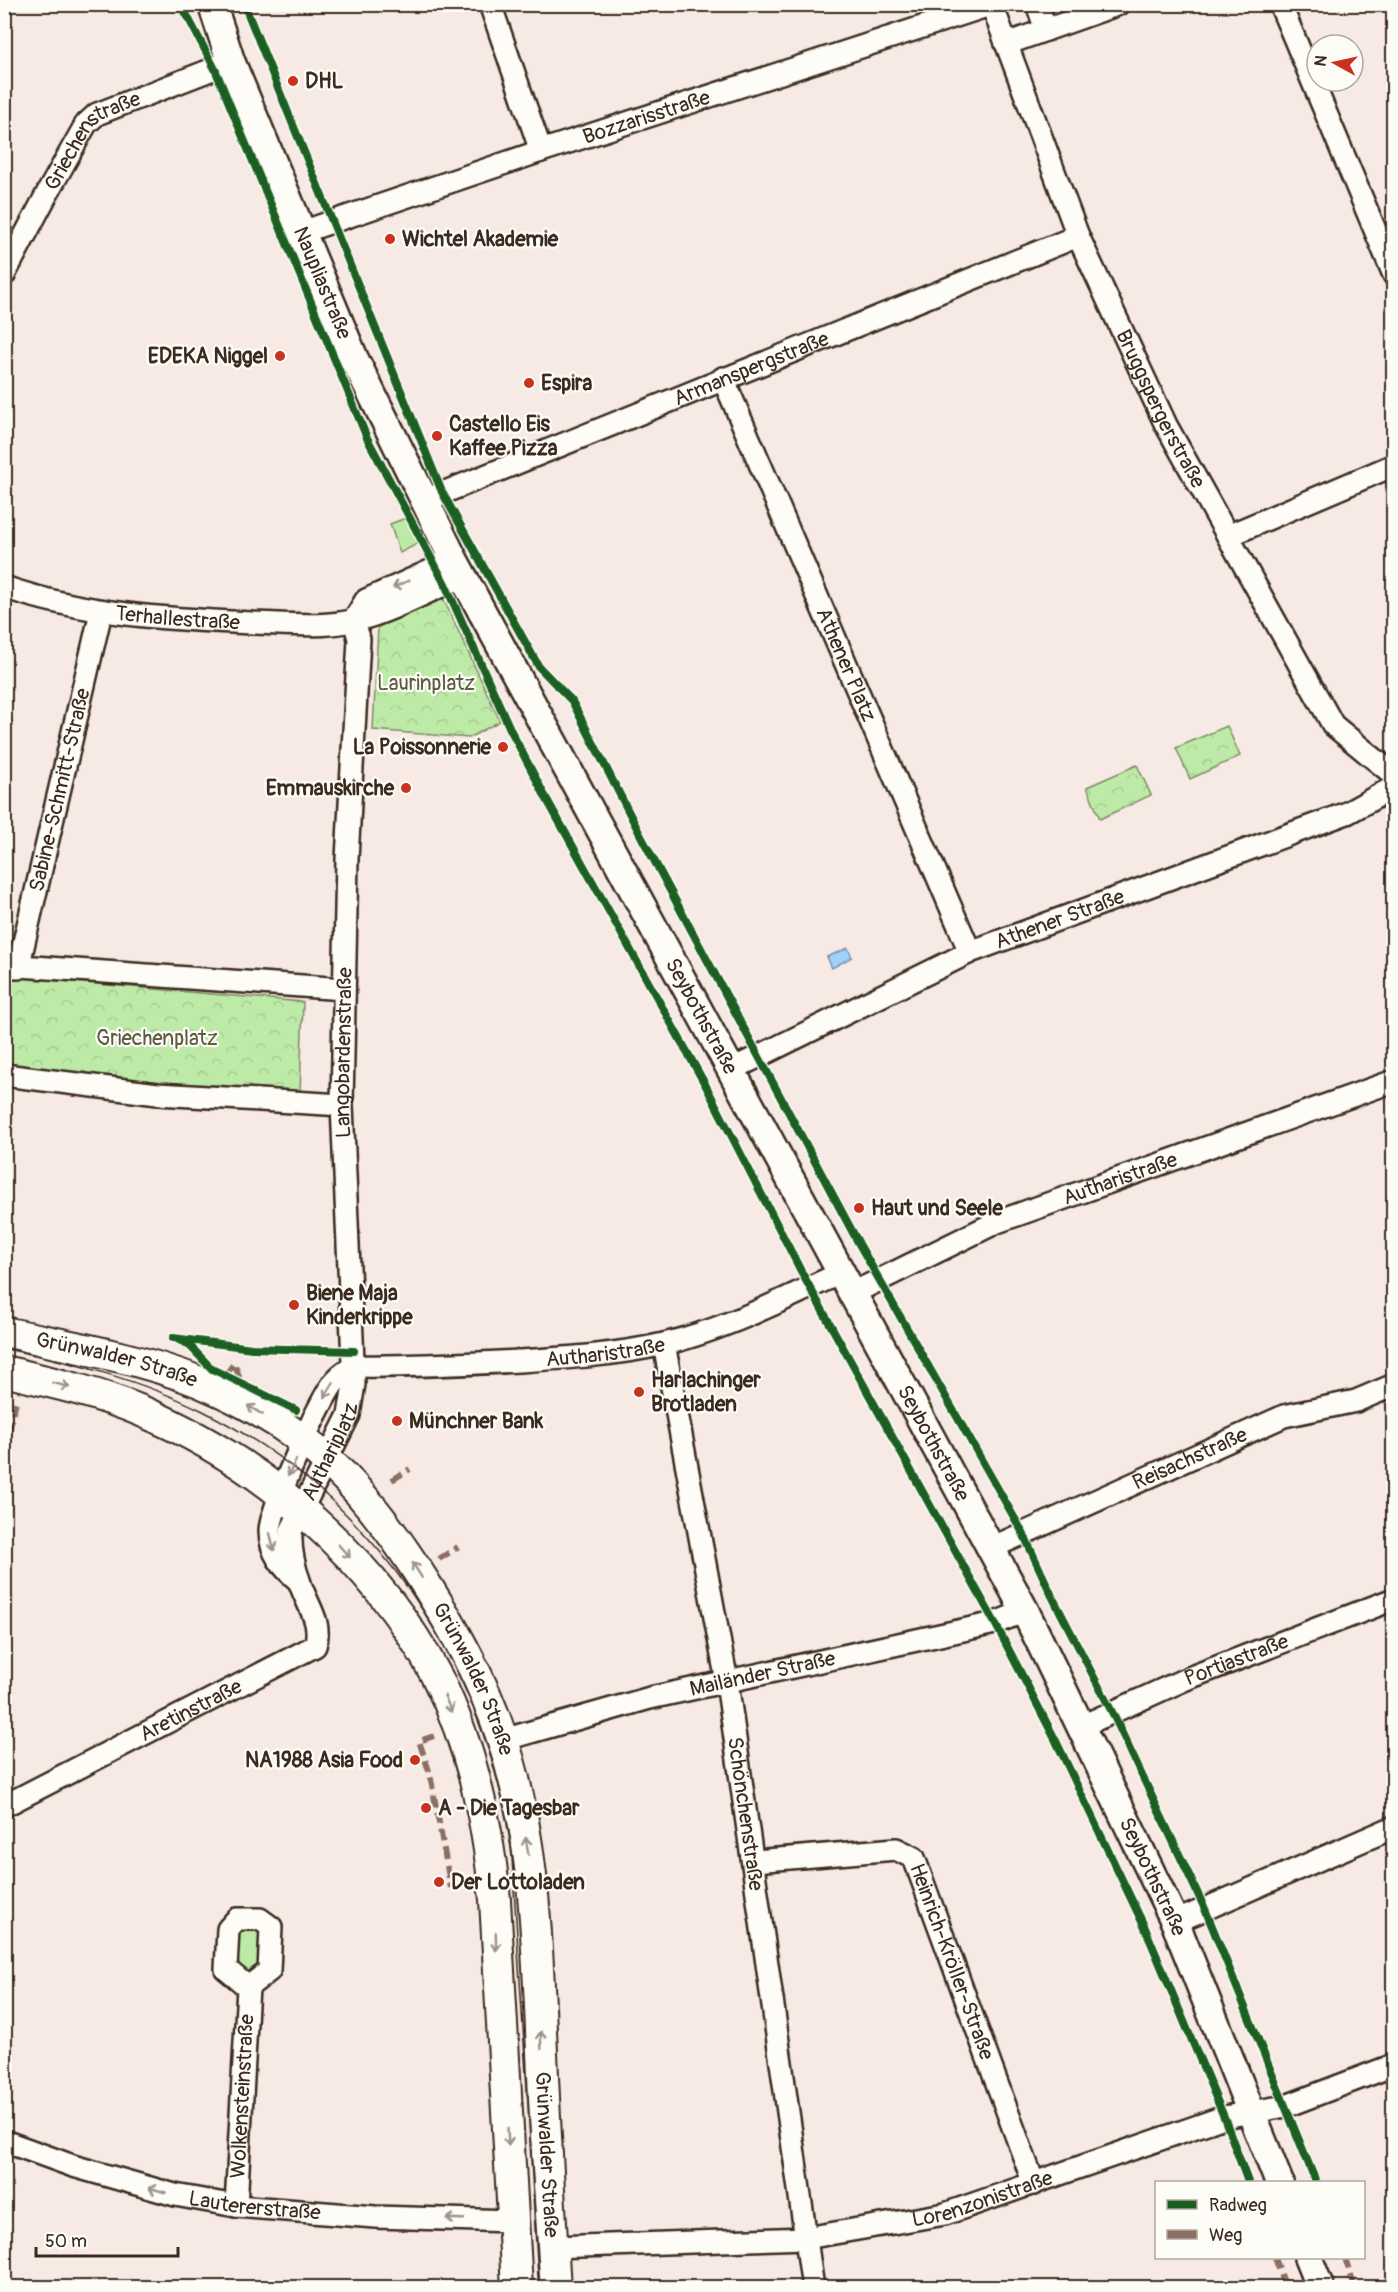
<svg xmlns="http://www.w3.org/2000/svg" width="1398" height="2292" font-family="Pangolin,sans-serif">
	<style>
		.grass { fill: #beeaa7; stroke: #7c8a62; stroke-width: 1.5 }
		.forest { fill: url(#forest-crowns); stroke: #7c8a62; stroke-width: 1.5 }
		.water { fill: #9fd3fd; stroke: #778fa4; stroke-width: 1.5 }
		.lines { fill: none; stroke-linecap: round; stroke-linejoin: round }
		.minor-casing { stroke: #3b2a1e; stroke-width: 26 }
		.tertiary-casing { stroke: #3b2a1e; stroke-width: 32 }
		.secondary-casing { stroke: #3b2a1e; stroke-width: 34 }
		.minor { stroke: #fdfcf7; stroke-width: 21 }
		.tertiary { stroke: #fdfcf7; stroke-width: 27 }
		.secondary { stroke: #fdfcf7; stroke-width: 30 }
		.tram { stroke: #3b2a1e; stroke-width: 1.5 }
		.quiet { stroke: #8d6e63; stroke-width: 6; stroke-dasharray: 12 6; stroke-linecap: butt }
		.cycleway-casing { stroke: #fdfcf7; stroke-width: 11 }
		.cycleway { stroke: #1b5e20; stroke-width: 8 }
		.oneway { stroke: #9c938a }
		.poi-dot { fill: #c8321e; stroke: #fdfcf7; stroke-width: 2 }
		.labels { text-anchor: middle; stroke-width: 4.5; stroke-linejoin: round; paint-order: stroke }
		.poi-label { font-size: 21px; font-weight: bold; fill: #3b2a1e; stroke: #fdfcf7; text-anchor: start }
		.street-label { font-size: 21px; fill: #3b2a1e; stroke: #fdfcf7 }
		.park-label { font-size: 21px; fill: #5c5a40; stroke: #fdfcf7 }
	</style>
	<defs>
		<pattern id="forest-crowns" width="20" height="18" patternUnits="userSpaceOnUse" patternTransform="scale(1.5)"><rect width="20" height="18" fill="#beeaa7"/><path d="M2 6a3 3 0 1 1 6 0M12 15a3 3 0 1 1 6 0" fill="none" stroke="#a4c98f"/></pattern>
	</defs>
	<rect width="100%" height="100%" fill="#f7eae5"/>
	<filter id="ink" filterUnits="userSpaceOnUse"><feTurbulence type="fractalNoise" baseFrequency=".0167" numOctaves="2"/><feDisplacementMap in="SourceGraphic" scale="12" xChannelSelector="R" yChannelSelector="G"/><feConvolveMatrix kernelMatrix="1 2 1 2 8 2 1 2 1" color-interpolation-filters="sRGB"/></filter>
	<g filter="url(#ink)">
		<path class="grass" d="M406,518L419,543L400,553L390,524Z
			M257,1928L262,1934L261,1966L250,1975L236,1965L238,1937L242,1929Z"/>
		<path class="forest" d="M443,598L500,721L469,738L373,730L378,627Z
			M1227,726L1240,756L1190,779L1176,748Z
			M1137,765L1151,795L1100,819L1087,787Z
			M5,976L303,1002L300,1093L159,1087L5,1065Z"/>
		<path class="water" d="M848,948L852,957L832,968L827,957Z"/>
		<g class="lines">
			<g class="minor-casing">
				<g id="minor">
					<path d="M490,4L541,151"/>
					<path d="M1037,4L1046,30"/>
					<path d="M1280,4L1394,275"/>
					<path id="s1" d="M992,5L1078,236L1166,425L1333,725L1394,775"/>
					<path d="M1006,44L1119,4"/>
					<path id="s2" d="M302,232L541,151L993,4"/>
					<path id="s3" d="M4,275L49,190L86,124L97,114L231,62"/>
					<path id="s4" d="M723,378L970,952"/>
					<path id="s5" d="M423,501L1078,236"/>
					<path d="M1230,535L1394,465"/>
					<path id="s6" d="M4,587C85,615 168,619 252,623C292,624 333,629 371,616C402,606 433,589 463,576"/>
					<path d="M6,965L344,989"/>
					<path id="s7" d="M18,968L101,612"/>
					<path id="s8" d="M731,1070L970,952L1347,813L1394,787"/>
					<path d="M4,1075L158,1094L342,1105"/>
					<path id="s9" d="M853,1293L997,1222L1394,1081"/>
					<path id="s10" d="M664,1344L727,1682L813,2288"/>
					<path id="s11" d="M354,1366C409,1367 464,1364 519,1361C567,1358 616,1355 664,1344C727,1329 783,1299 841,1273"/>
					<path id="s12" d="M991,1548L1284,1416L1356,1401L1394,1385"/>
					<path d="M299,1581C283,1568 270,1553 270,1531C270,1509 321,1397 336,1380C341,1374 348,1370 354,1366"/>
					<path id="s13" d="M1082,1726L1186,1679L1394,1599"/>
					<path id="s14" d="M503,1740L650,1698L995,1623L1025,1611"/>
					<path id="s15" d="M4,1806L315,1646C323,1622 307,1606 300,1583C294,1567 290,1549 291,1531L349,1415L354,1384L342,1105L347,859L359,639L354,620L366,600L454,560"/>
					<path id="s16" d="M754,1861L896,1849L914,1858L1034,2184"/>
					<path d="M1175,1922L1394,1827"/>
					<path id="s17" d="M4,2141L73,2166L175,2195L236,2206L375,2217L513,2221"/>
					<path id="s18" d="M236,2206L248,1987L269,1971L271,1927L260,1919H237L228,1929L226,1969L248,1987"/>
					<path id="s19" d="M553,2247L806,2238L945,2214L1224,2117L1286,2106L1394,2065"/>
				</g>
			</g>
			<g class="tertiary-casing">
				<g id="tertiary">
					<path id="s20" d="M212,4L231,62L354,358L454,560L1025,1611L1175,1922L1279,2182"/>
					<path d="M1308,2258L1320,2288"/>
				</g>
			</g>
			<g class="secondary-casing">
				<g id="secondary">
					<path id="s21" d="M4,1332C77,1348 152,1359 220,1391C315,1435 366,1490 422,1578C454,1629 483,1680 502,1738C536,1838 537,1947 542,2052C545,2130 550,2209 555,2288"/>
					<path d="M4,1371C50,1382 96,1392 139,1410C262,1461 375,1559 437,1677C472,1746 488,1823 495,1900L517,2288"/>
				</g>
			</g>
			<use href="#minor" class="minor"/>
			<use href="#tertiary" class="tertiary"/>
			<use href="#secondary" class="secondary"/>
			<path class="tram" d="M4,1347C72,1363 141,1380 203,1411C373,1497 480,1658 511,1843L540,2288"/>
			<path class="quiet" d="M226,1375L234,1363L239,1376L237,1380
				M5,1449L16,1401
				M392,1480L410,1469
				M439,1559L458,1547
				M434,1736L419,1741L430,1774L451,1888
				M1275,2258L1286,2288
				M1345,2258L1355,2288"/>
			<g class="cycleway-casing">
				<path id="cycleway" d="M181,4L215,69L367,438L445,584L511,731L545,796L706,1086L803,1275L995,1623L1056,1741L1145,1928L1224,2117L1248,2182
					M244,4L442,492L539,667L572,701L641,836L859,1244L1023,1533L1052,1596L1112,1712L1205,1909L1316,2182
					M173,1338L252,1348L354,1351
					M179,1340L188,1344L212,1369L296,1410"/>
			</g>
			<use href="#cycleway" class="cycleway"/>
		</g>
		<defs><path id="oneway-shaft" d="M-6 0H5M1.5-3L5.5 0L1.5 3" fill="none" stroke-width="1.6" stroke-linecap="round" stroke-linejoin="round" transform="scale(1.5)"/></defs>
		<g class="oneway">
			<use href="#oneway-shaft" transform="translate(401 584) rotate(156)"/>
			<use href="#oneway-shaft" transform="translate(61 1385) rotate(15)"/>
			<use href="#oneway-shaft" transform="translate(329 1390) rotate(121)"/>
			<use href="#oneway-shaft" transform="translate(255 1410) rotate(-149)"/>
			<use href="#oneway-shaft" transform="translate(292 1468) rotate(116)"/>
			<use href="#oneway-shaft" transform="translate(272 1542) rotate(77)"/>
			<use href="#oneway-shaft" transform="translate(344 1551) rotate(48)"/>
			<use href="#oneway-shaft" transform="translate(417 1570) rotate(-122)"/>
			<use href="#oneway-shaft" transform="translate(448 1704) rotate(67)"/>
			<use href="#oneway-shaft" transform="translate(527 1846) rotate(-99)"/>
			<use href="#oneway-shaft" transform="translate(496 1942) rotate(89)"/>
			<use href="#oneway-shaft" transform="translate(541 2040) rotate(-92)"/>
			<use href="#oneway-shaft" transform="translate(508 2137) rotate(87)"/>
			<use href="#oneway-shaft" transform="translate(157 2190) rotate(-164)"/>
			<use href="#oneway-shaft" transform="translate(455 2219) rotate(-178)"/>
		</g>
	</g>
	<g class="poi-dot">
		<circle cx="293" cy="81" r="6"/>
		<circle cx="390" cy="239" r="6"/>
		<circle cx="280" cy="356" r="6"/>
		<circle cx="529" cy="383" r="6"/>
		<circle cx="437" cy="436" r="6"/>
		<circle cx="503" cy="747" r="6"/>
		<circle cx="406" cy="788" r="6"/>
		<circle cx="859" cy="1208" r="6"/>
		<circle cx="294" cy="1305" r="6"/>
		<circle cx="639" cy="1392" r="6"/>
		<circle cx="397" cy="1421" r="6"/>
		<circle cx="415" cy="1760" r="6"/>
		<circle cx="426" cy="1808" r="6"/>
		<circle cx="439" cy="1882" r="6"/>
	</g>
	<g class="labels">
		<g class="poi-label">
			<text x="305" y="88">DHL</text>
			<text x="402" y="246">Wichtel Akademie</text>
			<text x="268" y="363" text-anchor="end">EDEKA Niggel</text>
			<text x="541" y="390">Espira</text>
			<text x="449" y="431">Castello Eis<tspan x="449" dy="24">Kaffee Pizza</tspan></text>
			<text x="491" y="754" text-anchor="end">La Poissonnerie</text>
			<text x="394" y="795" text-anchor="end">Emmauskirche</text>
			<text x="871" y="1215">Haut und Seele</text>
			<text x="306" y="1300">Biene Maja<tspan x="306" dy="24">Kinderkrippe</tspan></text>
			<text x="651" y="1387">Harlachinger<tspan x="651" dy="24">Brotladen</tspan></text>
			<text x="409" y="1428">Münchner Bank</text>
			<text x="403" y="1767" text-anchor="end">NA1988 Asia Food</text>
			<text x="438" y="1815">A - Die Tagesbar</text>
			<text x="451" y="1889">Der Lottoladen</text>
		</g>
		<g class="street-label">
			<text dy="7" stroke="none"><textPath href="#s2" startOffset="363">Bozzarisstraße</textPath></text>
			<text dy="7" stroke="none"><textPath href="#s3" startOffset="165">Griechenstraße</textPath></text>
			<text dy="7" stroke="none"><textPath href="#s20" startOffset="300">Naupliastraße</textPath></text>
			<text dy="7" stroke="none"><textPath href="#s5" startOffset="354">Armanspergstraße</textPath></text>
			<text dy="7" stroke="none"><textPath href="#s1" startOffset="438">Bruggspergerstraße</textPath></text>
			<text dy="7" stroke="none"><textPath href="#s6" startOffset="177">Terhallestraße</textPath></text>
			<text dy="7" stroke="none"><textPath href="#s4" startOffset="312">Athener Platz</textPath></text>
			<text dy="7" stroke="none"><textPath href="#s7" startOffset="183">Sabine-Schmitt-Straße</textPath></text>
			<text dy="7" stroke="none"><textPath href="#s8" startOffset="362">Athener Straße</textPath></text>
			<text dy="7" stroke="none"><textPath href="#s20" startOffset="1126">Seybothstraße</textPath></text>
			<text dy="7" stroke="none"><textPath href="#s15" startOffset="962">Langobardenstraße</textPath></text>
			<text dy="7" stroke="none"><textPath href="#s9" startOffset="291">Autharistraße</textPath></text>
			<text dy="7" stroke="none"><textPath href="#s11" startOffset="252">Autharistraße</textPath></text>
			<text dy="7" stroke="none"><textPath href="#s21" startOffset="116">Grünwalder Straße</textPath></text>
			<text dy="7" stroke="none"><textPath href="#s20" startOffset="1612">Seybothstraße</textPath></text>
			<text dy="7" stroke="none"><textPath href="#s15" startOffset="558">Authariplatz</textPath></text>
			<text dy="7" stroke="none"><textPath href="#s12" startOffset="218">Reisachstraße</textPath></text>
			<text dy="7" stroke="none"><textPath href="#s13" startOffset="168">Portiastraße</textPath></text>
			<text dy="7" stroke="none"><textPath href="#s14" startOffset="268">Mailänder Straße</textPath></text>
			<text dy="7" stroke="none"><textPath href="#s21" startOffset="618">Grünwalder Straße</textPath></text>
			<text dy="7" stroke="none"><textPath href="#s15" startOffset="210">Aretinstraße</textPath></text>
			<text dy="7" stroke="none"><textPath href="#s10" startOffset="477">Schönchenstraße</textPath></text>
			<text dy="7" stroke="none"><textPath href="#s20" startOffset="2098">Seybothstraße</textPath></text>
			<text dy="7" stroke="none"><textPath href="#s16" startOffset="273">Heinrich-Kröller-Straße</textPath></text>
			<text dy="7" stroke="none"><textPath href="#s18" startOffset="110">Wolkensteinstraße</textPath></text>
			<text dy="7" stroke="none"><textPath href="#s21" startOffset="1104">Grünwalder Straße</textPath></text>
			<text dy="7" stroke="none"><textPath href="#s19" startOffset="434">Lorenzonistraße</textPath></text>
			<text dy="7" stroke="none"><textPath href="#s17" startOffset="260">Lautererstraße</textPath></text>
		</g>
		<g class="park-label">
			<text x="426" y="690">Laurinplatz</text>
			<text x="157" y="1045">Griechenplatz</text>
		</g>
	</g>
	<rect width="1398" height="2292" fill="none" stroke="#fdfcf7" stroke-width="24"/>
	<rect x="12" y="12" width="1374" height="2268" fill="none" stroke="#3b2a1e" stroke-width="2" filter="url(#ink)"/>
	<rect x="1155" y="2181" width="210" height="78" fill="#fdfcf7" stroke="#afa8a0" stroke-width="1.5"/>
	<rect x="1167" y="2200" width="30" height="9" fill="#1b5e20" stroke="#afa8a0" stroke-width="1.5"/>
	<text x="1209" y="2211" font-size="18" fill="#3b2a1e">Radweg</text>
	<rect x="1167" y="2230" width="30" height="9" fill="#8d6e63" stroke="#afa8a0" stroke-width="1.5"/>
	<text x="1209" y="2241" font-size="18" fill="#3b2a1e">Weg</text>
	<g transform="translate(1335 63) rotate(278)"><circle r="28" fill="#fdfcf7" stroke="#afa8a0" stroke-width="1.5"/>
	<path d="M0-4.5L10 22L0 15L-10 22Z" fill="#c8321e"/>
	<text y="-9" font-size="16" font-weight="bold" text-anchor="middle" fill="#3b2a1e">N</text>
	</g>
	<path d="M36 2247v9h142v-9" fill="none" stroke="#3b2a1e" stroke-width="3"/>
	<text x="45" y="2247" font-size="18" fill="#3b2a1e" stroke="#fdfcf7" stroke-width="4.5" paint-order="stroke">50 m</text>
</svg>
